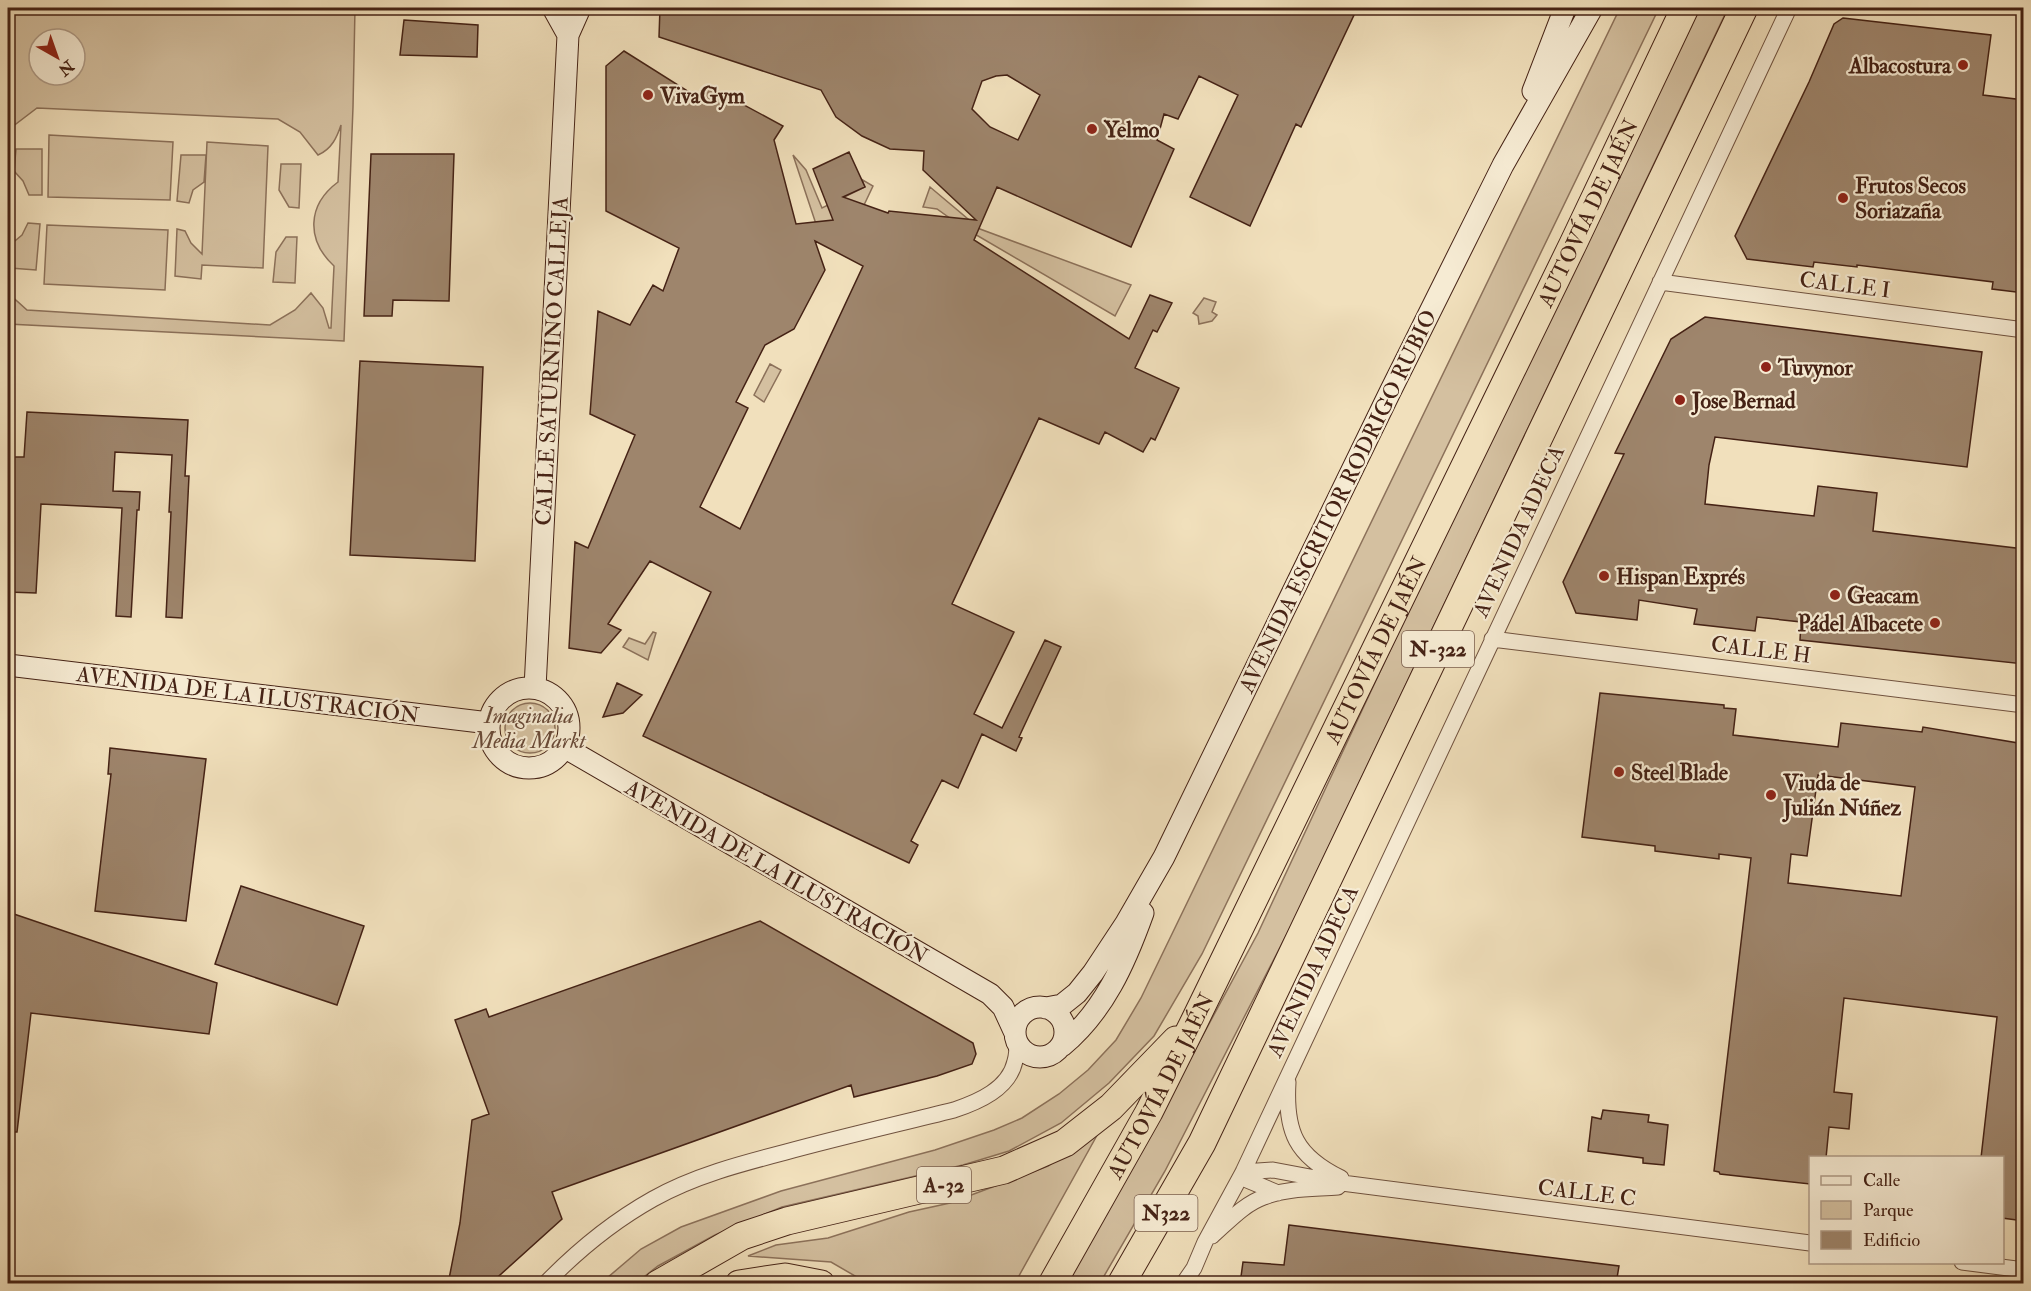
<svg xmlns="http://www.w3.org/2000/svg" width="2031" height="1291" font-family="'IM FELL Double Pica',serif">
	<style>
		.green { fill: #d4c0a0; stroke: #8c715a; stroke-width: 1.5; fill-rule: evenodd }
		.building { fill: #9e856c; stroke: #452215; stroke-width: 1.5; fill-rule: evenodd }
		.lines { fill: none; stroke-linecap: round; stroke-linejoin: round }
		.street-casing { stroke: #70523f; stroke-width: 17 }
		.secondary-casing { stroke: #452215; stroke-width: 23 }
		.highway-casing { stroke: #452215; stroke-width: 29 }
		.street { stroke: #f6ebd3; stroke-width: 15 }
		.secondary { stroke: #f6ebd3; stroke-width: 21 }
		.highway { stroke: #f1e0bc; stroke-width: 27 }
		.poi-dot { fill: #8f2418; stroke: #f6ebd3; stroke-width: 2 }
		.labels { text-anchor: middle; stroke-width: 4.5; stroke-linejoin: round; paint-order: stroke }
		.shield { fill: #f6ebd3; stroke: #7a5e4e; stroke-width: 1.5 }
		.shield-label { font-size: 21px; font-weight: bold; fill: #452215 }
		.poi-label { font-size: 22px; font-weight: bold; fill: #452215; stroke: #f6ebd3; text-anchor: start }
		.street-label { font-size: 22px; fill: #452215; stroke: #f6ebd3 }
		.park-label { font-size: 22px; font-style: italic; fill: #694a38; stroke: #f6ebd3 }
	</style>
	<rect width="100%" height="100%" fill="#f1e0bc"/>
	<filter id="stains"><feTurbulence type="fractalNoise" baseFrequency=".00333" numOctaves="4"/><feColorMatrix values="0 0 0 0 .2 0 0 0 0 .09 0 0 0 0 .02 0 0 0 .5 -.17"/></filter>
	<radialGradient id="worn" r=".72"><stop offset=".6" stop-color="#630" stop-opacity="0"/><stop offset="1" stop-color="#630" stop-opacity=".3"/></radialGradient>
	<path class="green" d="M8,8H355L353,107L344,341L8,324V293L27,310L270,325L295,310L311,293L323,308L329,328H331L334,266C306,240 307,205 338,182L341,125C337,137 332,149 318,155L300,132L278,119L37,108L8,130ZM39,39H75V75H39Z
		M1620,8H1659L1202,954L1154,1036L1109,1083L1061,1123L1009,1151L963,1165L782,1207L715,1235L658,1266L636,1283L600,1284L641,1249L681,1227L781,1191L935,1150L994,1130L1022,1118L1059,1094L1088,1070L1116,1040L1141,998Z
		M1697,8H1728L1291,926L1165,1171L1100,1283L1066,1284L1113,1202L1258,933L1414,599Z
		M49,135L173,142L170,200L48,197Z
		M207,142L268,146L263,268L202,265L201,279L175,276L177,229L185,231L191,243L202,254Z
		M16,149H42V195H29L23,181L14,171Z
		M181,155H206L204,182L193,190L189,203L177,201Z
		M793,155L806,170L822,208L865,187L861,179L873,186L864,205L832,231L820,236Z
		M281,164H301L299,208L289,207L279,190Z
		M930,187L980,229L1131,285L1115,316L961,226L937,209L923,207Z
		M28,223L40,224L36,270L10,268V245L22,235Z
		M47,225L168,230L165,290L44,284Z
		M286,237H297L295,283L273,282L276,252Z
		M1204,298L1216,302L1212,312L1217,315L1212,321L1199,324L1198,316L1193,313Z
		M770,364L781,370L764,402L754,395Z
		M653,632L656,633L648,660L623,647L629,638L645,644Z
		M505 728a25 25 0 1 1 50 0a25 25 0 1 1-50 0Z
		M1100,1130L1015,1283H867L831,1262L748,1256L776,1245L828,1238L909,1212L950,1203L1048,1166Z"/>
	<path class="building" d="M660,8H1339L1354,15L1301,127L1296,124L1250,226L1190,197L1238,95L1199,76L1178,119L1164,114L1157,140L1174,149L1131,247L997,187L974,240L1129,339L1150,295L1172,303L1157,332L1153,330L1135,368L1179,388L1155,440L1151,438L1143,452L1105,432L1099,444L1039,418L952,604L1014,632L974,714L1002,728L1045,640L1061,647L1019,737L1022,738L1016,751L982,734L958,788L942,780L911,841L918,845L909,863L643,736L711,592L650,561L608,624L621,630L601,653L569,648L575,542L588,548L635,435L590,414L598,311L630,325L653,285L663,291L679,248L606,211V66L624,51L700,99L707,85L783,126L774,140L796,224L833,220L813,169L849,152L865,187L843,197L888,213L889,211L976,220L923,170L924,151L890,149L862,136L836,117L821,90L659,37ZM1007,75L1040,95L1018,140L990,127L972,109L982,81L996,76ZM815,241L863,266L740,529L700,507L748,408L736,402L765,345L794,329L825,270Z
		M1843,18L1991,35L1983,95L2024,100V293L1992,289L1993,282L1857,265V267L1814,262L1813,267L1747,259L1735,236L1809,82L1834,24Z
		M404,20L478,25L477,57L400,55Z
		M371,154H454L449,301L393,300L392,316H364Z
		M1705,317L1982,352L1967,467L1715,437L1709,465L1705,504L1814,516L1818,486L1877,493L1873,531L2024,549V664L1800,640L1801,622L1757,617L1755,631L1694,624L1697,609L1639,600L1637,620L1576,613L1563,582L1624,454L1615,453L1671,339Z
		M360,361L483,367L475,561L350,555Z
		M27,412L188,420L185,476H189L182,618L166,617L171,512H169L172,455L115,452L113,491L140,492L139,510H137L131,617L116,616L122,508L41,504L36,593L8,592L12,503H8V457H24Z
		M617,683L642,695L623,713L603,717Z
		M1600,693L1724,705V708L1736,709L1733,735L1838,747L1841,723L1922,732L1923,727L2024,744V1221L2002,1218V1158H1981L1997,1017L1844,998L1834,1092L1852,1094L1849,1129L1829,1127L1826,1158H1810V1184L1720,1174L1719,1172L1714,1171L1751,858L1719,854V859L1655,851V846L1582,837ZM1818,775L1915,787L1901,896L1788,883L1791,854L1807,856Z
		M110,748L206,759L186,921L95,911L111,774H108Z
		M241,886L364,926L337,1005L215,964Z
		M8,912L217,983L209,1034L31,1013L17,1132H8Z
		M760,921L973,1043L976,1054L972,1064L937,1076L854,1097L851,1085L552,1192L562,1219L490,1284H448L460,1223L472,1120L489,1114L455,1020L486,1009L489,1017Z
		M1603,1110L1649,1115L1648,1122L1668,1125L1664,1165L1643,1163V1158L1588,1151L1592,1117L1601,1119Z
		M1289,1225L1619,1266L1616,1284H1240L1243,1262L1284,1265Z"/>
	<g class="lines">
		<g class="street-casing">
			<path id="street" d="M1660,282L2024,330
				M1492,639L2024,705
				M1288,1082C1285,1132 1296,1156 1341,1178
				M1278,1193L1247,1180L1243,1172L1273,1170L1342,1183L1810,1243
				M1212,1236C1228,1222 1244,1204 1264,1197C1287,1188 1314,1189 1338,1187
				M1962,1262L2024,1270
				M545,1284C577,1251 612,1222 653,1199C694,1176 740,1164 786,1152C841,1137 898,1124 954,1110C978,1102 1009,1089 1015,1061C1017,1055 1017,1048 1017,1041
				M1183,1284L1194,1268L1205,1242L1243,1172L1789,8"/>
		</g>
		<g class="secondary-casing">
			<path id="secondary" d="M553,8L568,35
				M1533,91L1565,8
				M8,665L489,723
				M535,688L568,35L580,8
				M489 728a40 40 0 1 1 80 0a40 40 0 1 1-80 0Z
				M564,747L990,994L1003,1007L1015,1033
				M1015 1032a25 25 0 1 1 50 0a25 25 0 1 1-50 0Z
				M1046,1008L1062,1005L1077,993L1093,973L1126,923L1164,857L1390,392L1503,165L1592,8
				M1062,1046C1104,1011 1125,963 1143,913"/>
		</g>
		<g class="highway-casing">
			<g id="highway">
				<path d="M658,1284L742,1236L787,1221L1004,1170L1065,1143L1111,1107L1176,1040"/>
				<path d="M739,1284L785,1277L821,1284"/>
				<path id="s1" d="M1052,1284L1149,1112L1194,1022L1573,244L1685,8"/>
				<path d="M1121,1284L1202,1143L1744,8"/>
			</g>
		</g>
		<use href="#street" class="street"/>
		<use href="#secondary" class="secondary"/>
		<use href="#highway" class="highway"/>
	</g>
	<g class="poi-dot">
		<circle cx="1963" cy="65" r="6"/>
		<circle cx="648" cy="95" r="6"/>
		<circle cx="1092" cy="129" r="6"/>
		<circle cx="1843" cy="198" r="6"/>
		<circle cx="1766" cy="367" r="6"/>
		<circle cx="1680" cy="400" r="6"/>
		<circle cx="1604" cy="576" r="6"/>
		<circle cx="1835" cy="595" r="6"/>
		<circle cx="1935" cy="623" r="6"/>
		<circle cx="1619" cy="772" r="6"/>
		<circle cx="1771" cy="795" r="6"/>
	</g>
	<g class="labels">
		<g class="shield">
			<rect x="1402" y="631" width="72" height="36" rx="4.5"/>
			<rect x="917" y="1167" width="54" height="36" rx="4.5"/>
			<rect x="1134.5" y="1195" width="63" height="36" rx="4.5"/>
		</g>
		<g class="shield-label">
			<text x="1438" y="656">N-322</text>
			<text x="944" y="1192">A-32</text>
			<text x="1166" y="1220">N322</text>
		</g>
		<g class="poi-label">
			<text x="1951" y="73" text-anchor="end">Albacostura</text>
			<text x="660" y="103">VivaGym</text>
			<text x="1104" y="137">Yelmo</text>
			<text x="1855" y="193">Frutos Secos<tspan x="1855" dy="25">Soriazaña</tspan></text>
			<text x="1778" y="375">Tuvynor</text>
			<text x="1692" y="408">Jose Bernad</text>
			<text x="1616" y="584">Hispan Exprés</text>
			<text x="1847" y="603">Geacam</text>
			<text x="1923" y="631" text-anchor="end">Pádel Albacete</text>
			<text x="1631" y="780">Steel Blade</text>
			<text x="1783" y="790">Viuda de<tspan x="1783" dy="25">Julián Núñez</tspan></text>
		</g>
		<g class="street-label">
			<text dy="8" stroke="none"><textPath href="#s1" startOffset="1198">AUTOVÍA DE JAÉN</textPath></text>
			<text transform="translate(1845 284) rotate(7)" y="8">CALLE I</text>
			<text transform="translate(551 361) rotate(-87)" y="8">CALLE SATURNINO CALLEJA</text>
			<text transform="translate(1337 501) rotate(-64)" y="8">AVENIDA ESCRITOR RODRIGO RUBIO</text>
			<text transform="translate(1518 531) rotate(-65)" y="8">AVENIDA ADECA</text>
			<text dy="8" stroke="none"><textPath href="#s1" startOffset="712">AUTOVÍA DE JAÉN</textPath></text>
			<text transform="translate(1761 649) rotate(7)" y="8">CALLE H</text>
			<text transform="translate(248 694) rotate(7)" y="8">AVENIDA DE LA ILUSTRACIÓN</text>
			<text transform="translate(777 871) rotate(30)" y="8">AVENIDA DE LA ILUSTRACIÓN</text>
			<text transform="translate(1312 971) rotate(-65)" y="8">AVENIDA ADECA</text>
			<text dy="8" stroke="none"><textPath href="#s1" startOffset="226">AUTOVÍA DE JAÉN</textPath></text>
			<text transform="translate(1587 1192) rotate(7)" y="8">CALLE C</text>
		</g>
		<g class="park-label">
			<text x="529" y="723">Imaginalia<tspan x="529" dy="25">Media Markt</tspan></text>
		</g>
	</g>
	<rect width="2031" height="1291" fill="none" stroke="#f1e0bc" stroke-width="30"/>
	<rect x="9" y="9" width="2013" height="1273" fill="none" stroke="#452215" stroke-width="3"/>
	<rect x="15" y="15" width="2001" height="1261" fill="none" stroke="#452215" stroke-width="1.5"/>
	<rect x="1809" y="1156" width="195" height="108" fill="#f6ebd3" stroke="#af9b87" stroke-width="1.5"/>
	<rect x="1821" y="1176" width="30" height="9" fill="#f6ebd3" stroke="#af9b87" stroke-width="1.5"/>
	<text x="1863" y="1186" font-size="18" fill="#452215">Calle</text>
	<rect x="1821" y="1201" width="30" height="18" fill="#d4c0a0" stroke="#af9b87" stroke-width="1.5"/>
	<text x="1863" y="1216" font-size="18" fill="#452215">Parque</text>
	<rect x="1821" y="1231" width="30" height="18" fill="#9e856c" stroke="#af9b87" stroke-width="1.5"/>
	<text x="1863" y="1246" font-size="18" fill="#452215">Edificio</text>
	<g transform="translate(57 57) rotate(140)"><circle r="28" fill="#f6ebd3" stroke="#af9b87" stroke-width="1.5"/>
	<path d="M0-4.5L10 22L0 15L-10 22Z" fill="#8f2418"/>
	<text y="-9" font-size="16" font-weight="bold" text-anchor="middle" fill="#452215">N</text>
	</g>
	<rect width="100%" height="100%" filter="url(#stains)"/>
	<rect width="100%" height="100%" fill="url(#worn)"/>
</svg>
